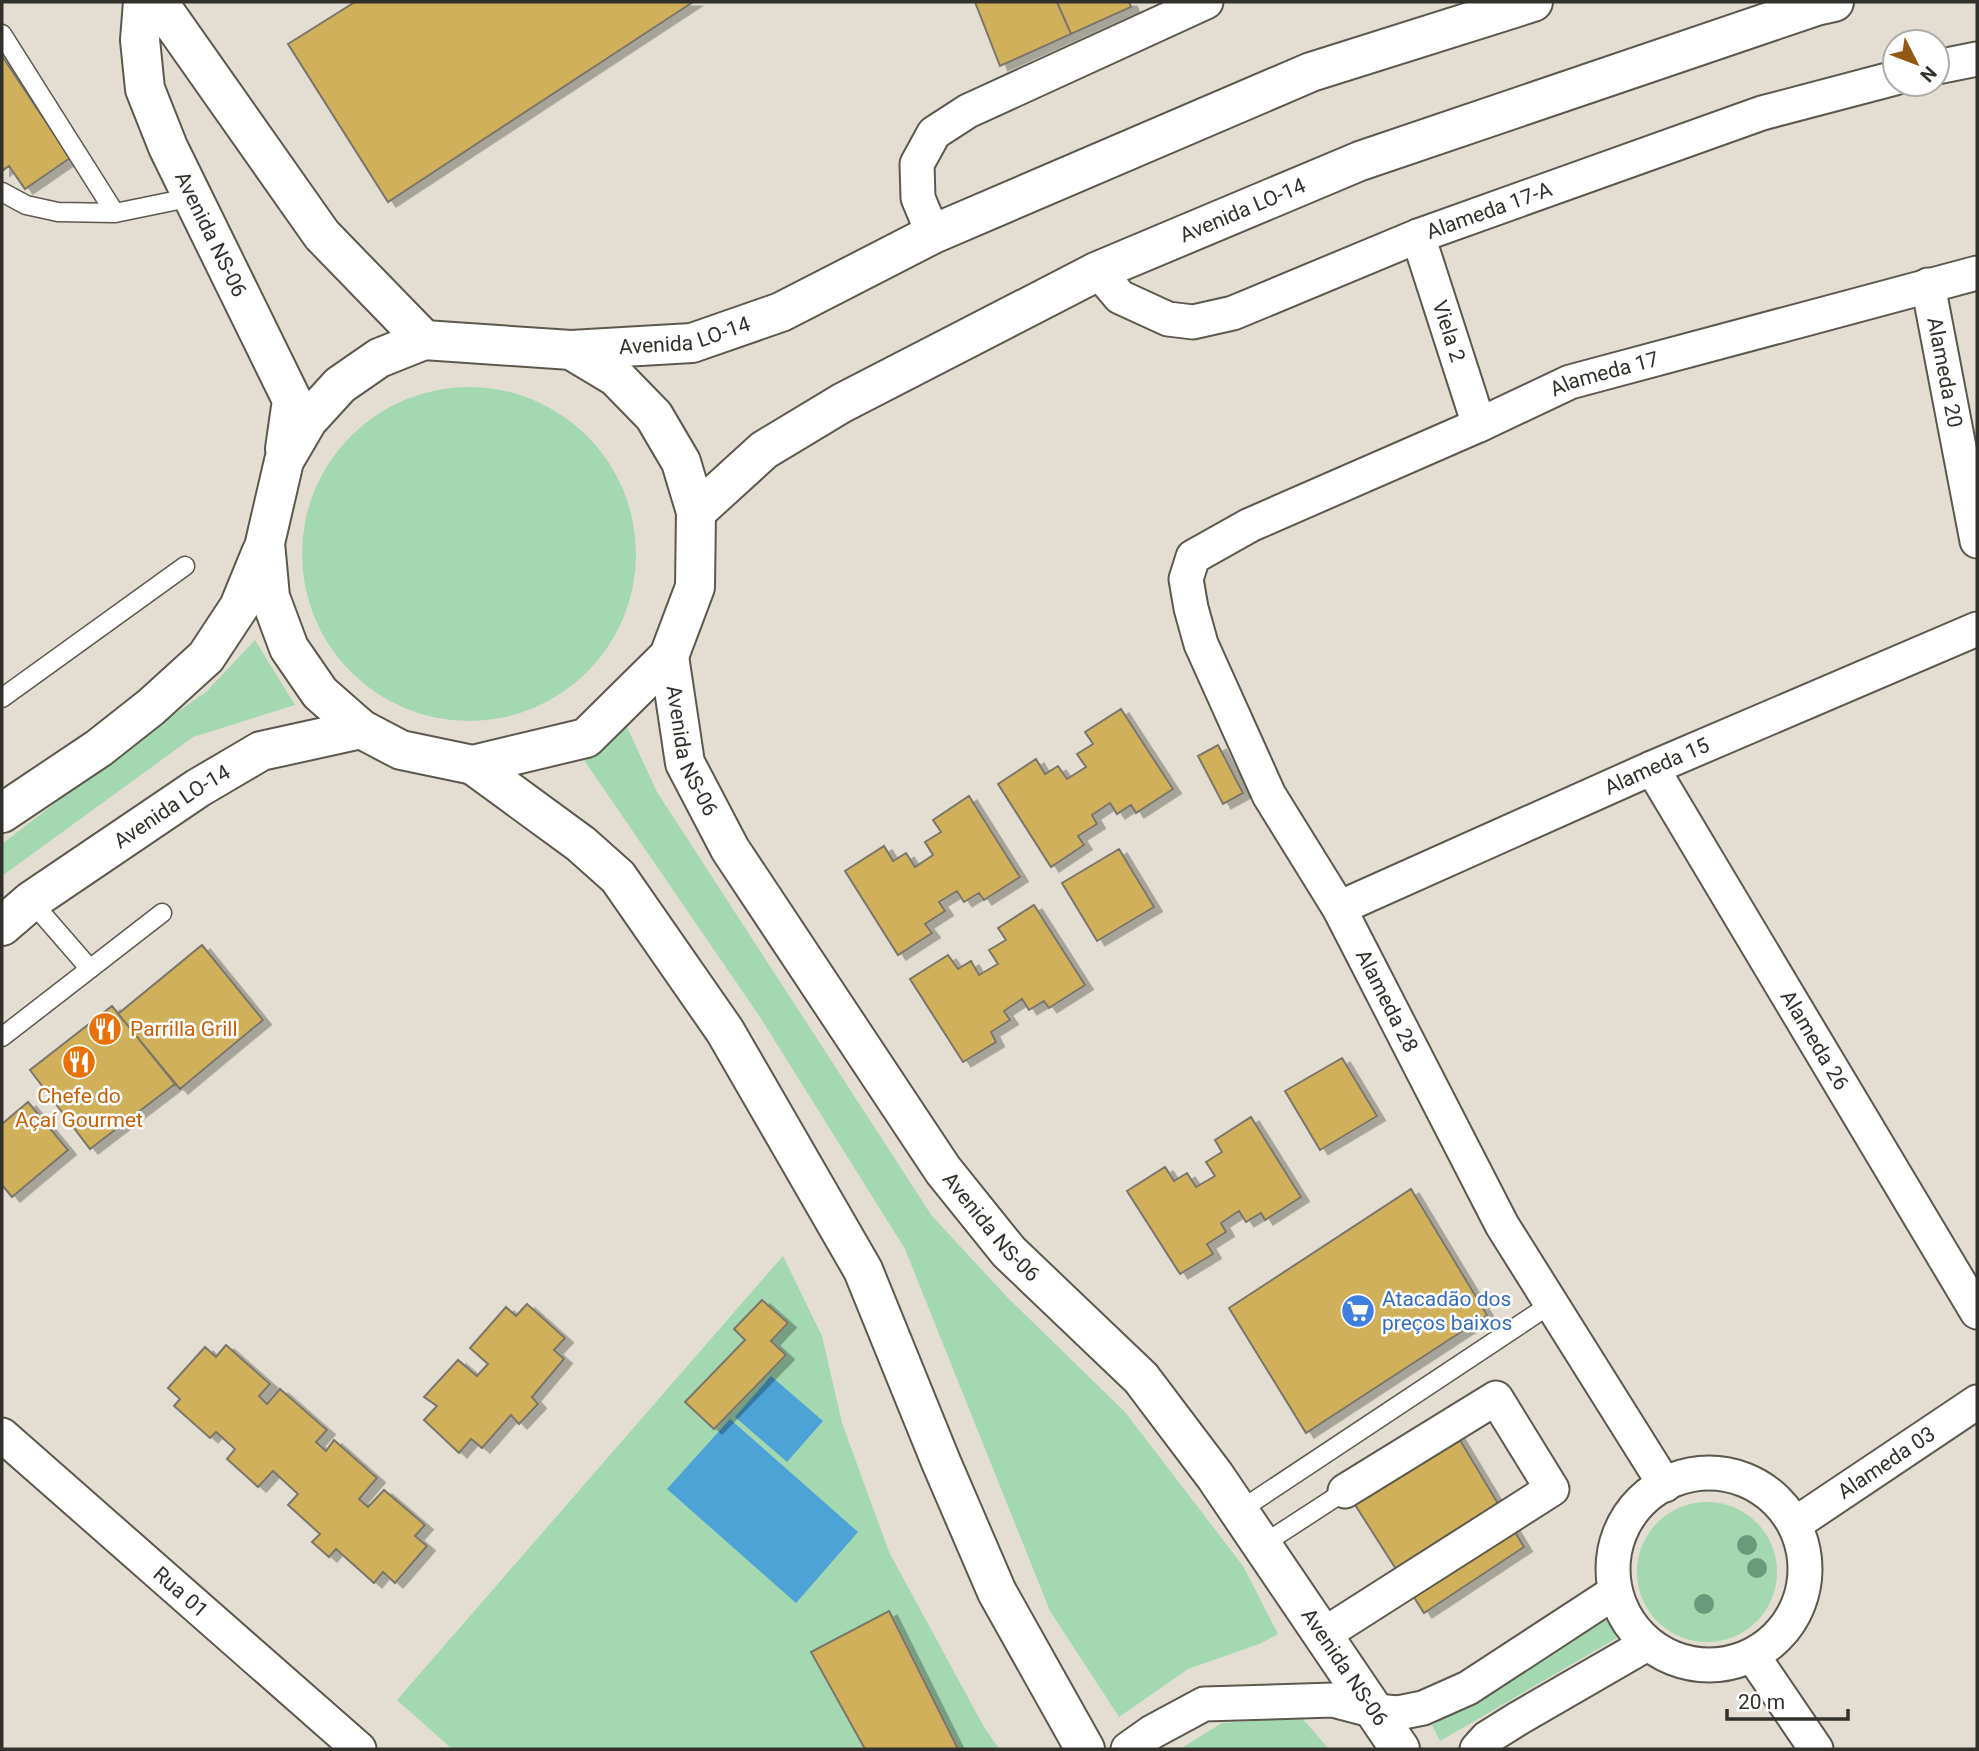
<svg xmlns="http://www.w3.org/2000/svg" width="1979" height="1751" font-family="Roboto,sans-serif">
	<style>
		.green { fill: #a3d8b1 }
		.water { fill: #4da3d6 }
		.building { fill: #d0b05a; stroke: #7b766b; stroke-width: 2; filter: url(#shadow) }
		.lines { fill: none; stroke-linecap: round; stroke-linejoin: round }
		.service-casing { stroke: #5d584d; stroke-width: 21 }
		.minor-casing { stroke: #5d584d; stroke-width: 37 }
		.tertiary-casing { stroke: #5d584d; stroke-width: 42 }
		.service { stroke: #fff; stroke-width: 18 }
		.minor { stroke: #fff; stroke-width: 33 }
		.tertiary { stroke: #fff; stroke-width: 38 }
		.tree { fill: #699b7a }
		.labels { text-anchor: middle; stroke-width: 5; stroke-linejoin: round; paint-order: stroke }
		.street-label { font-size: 21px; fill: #32302b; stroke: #fff }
		.food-label { font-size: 21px; fill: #c56008; stroke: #fff; text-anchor: start }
		.shop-label { font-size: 21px; fill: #366cbe; stroke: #fff; text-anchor: start }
	</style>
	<defs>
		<filter id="shadow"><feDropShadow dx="8" dy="4.5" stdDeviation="0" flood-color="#0004"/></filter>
	</defs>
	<rect width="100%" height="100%" fill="#e3ded1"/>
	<path class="green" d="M302 554a167 167 0 1 1 334 0a167 167 0 1 1-334 0Z
		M255,640L295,705L193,737L2,876V844L141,737L206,692Z
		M627,727L657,792L932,1216L1009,1299L1125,1412L1243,1566L1278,1634L1259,1644L1188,1669L1119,1717L1050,1611L905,1249L760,1017L584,760Z
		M783,1256L822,1336L842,1423L889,1552L984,1727L999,1749H452L397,1700Z
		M1637 1572a70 70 0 1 1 140 0a70 70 0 1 1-140 0Z
		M1608,1612L1622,1635L1440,1741L1432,1725Z
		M1302,1718L1329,1749H1180L1222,1723Z"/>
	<path class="water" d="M771,1376L823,1421L787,1462L735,1417Z
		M730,1419L858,1532L796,1603L667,1489Z"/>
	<path class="building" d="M355,2H693L388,202L288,44Z
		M975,2H1057L1071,34L1000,66Z
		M1057,2H1129L1131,7L1071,34Z
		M2,56L70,158L25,189L9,166L2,171Z
		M1121,709L1173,789L1136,813L1131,805L1117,814L1110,803L1092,815L1097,824L1078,836L1084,845L1051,867L998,784L1036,759L1045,774L1058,766L1067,779L1086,767L1077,754L1093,744L1085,732Z
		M1218,745L1243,793L1223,804L1198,756Z
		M969,796L1020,877L984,900L979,893L964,902L957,891L939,902L945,911L925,924L932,933L898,955L845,871L884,846L893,861L906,853L915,867L933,855L925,842L941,832L933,820Z
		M1119,849L1154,907L1097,941L1062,883Z
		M1034,905L1085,985L1049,1008L1044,1001L1029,1010L1022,999L1004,1011L1010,1020L991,1032L996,1042L963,1062L910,979L948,955L958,969L971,961L979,975L998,964L989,950L1006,940L998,928Z
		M202,945L263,1020L180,1089L118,1014Z
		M112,1006L175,1084L90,1149L30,1070Z
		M1342,1058L1377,1116L1320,1150L1285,1091Z
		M28,1102L68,1150L12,1197L2,1185V1124Z
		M1251,1117L1301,1197L1265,1220L1261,1213L1246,1222L1239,1211L1221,1223L1226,1232L1207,1244L1213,1254L1180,1274L1127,1191L1165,1167L1174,1181L1187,1173L1196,1187L1215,1176L1206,1162L1222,1152L1215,1140Z
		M1411,1189L1487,1315L1306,1433L1229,1308Z
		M762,1300L788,1323L771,1341L786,1355L714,1429L685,1402L745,1340L734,1329Z
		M527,1304L565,1338L554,1350L564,1359L532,1397L538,1404L519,1424L511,1415L482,1448L471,1439L459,1453L424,1420L437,1406L424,1397L458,1360L477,1376L488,1364L470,1348L506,1307L516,1316Z
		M226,1345L270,1384L259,1396L267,1404L280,1389L327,1430L316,1442L326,1451L334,1440L377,1478L359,1499L368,1507L384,1490L425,1525L415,1536L427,1546L395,1583L383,1572L374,1583L336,1549L329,1557L312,1542L320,1534L288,1505L298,1494L273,1471L258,1487L227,1459L235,1449L216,1432L210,1438L174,1406L180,1399L168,1388L205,1347L216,1357Z
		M1457,1435L1524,1547L1424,1613L1352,1500Z
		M889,1611L958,1749H865L811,1652Z"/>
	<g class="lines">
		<g class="service-casing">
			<path id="service" d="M2,34L115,213
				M2,192L26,205L58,212L115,213L193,197
				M2,698L185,566
				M31,901L90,969
				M2,1037L162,913
				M1239,1511L1551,1304
				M1262,1545L1345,1491"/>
		</g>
		<g class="minor-casing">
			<g id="minor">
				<path d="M1937,67L1977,59"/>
				<path d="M933,234L918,198L917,164L934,133L968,111L1206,2"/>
				<path id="s1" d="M1418,236L1479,425"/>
				<path id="s2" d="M1098,271L1120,297L1168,319L1193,322L1233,313L1418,236L1762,113L1895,78"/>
				<path id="s3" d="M1928,285L1977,541"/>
				<path id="s4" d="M1652,768L1977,1312"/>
				<path id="s5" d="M1339,908L1652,768L1977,629"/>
				<path id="s6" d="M2,1435L359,1749"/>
				<circle cx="1709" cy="1569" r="96"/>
				<path id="s7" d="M1665,1485L1502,1225L1339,908L1269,795L1201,644L1191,608L1186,579L1193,557L1250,525L1479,425L1570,382L1977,273"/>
				<path id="s8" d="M1795,1524L1977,1402"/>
				<path d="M1323,1635L1552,1489L1496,1398L1345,1491"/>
				<path d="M1753,1656L1816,1749"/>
				<path d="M1128,1749L1152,1732L1204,1704L1333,1700L1375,1711L1398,1713L1423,1708L1468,1688L1615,1592"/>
				<path d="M1477,1749L1487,1738L1519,1718L1647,1644"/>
			</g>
		</g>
		<g class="tertiary-casing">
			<g id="tertiary">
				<path id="s9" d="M143,2L140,40L145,89L168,147L292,400L285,449"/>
				<path d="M158,2L322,235L424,340"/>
				<path id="s10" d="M571,350L616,377L654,416L681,462L696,512L695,587L669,656L586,738L473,765L401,750L361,729L320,693L289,648L270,597L265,543L284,461L308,420L340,385L379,358L424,340L571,350L692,343L781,312L933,234L1311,72L1533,2"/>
				<path id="s11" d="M696,512L764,450L842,403L1098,271L1360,161L1816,6L1834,2"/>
				<path id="s12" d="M669,656L685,763L730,849L943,1170L1009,1252L1141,1378L1215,1476L1400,1749"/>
				<path d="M473,765L581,844L618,877L725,1031L863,1270L941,1462L997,1592L1085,1749"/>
				<path d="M2,813L99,748L151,707L206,657L239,607L262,551"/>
				<path id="s13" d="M2,926L31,901L198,788L261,751L361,729"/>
			</g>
		</g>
		<use href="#service" class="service"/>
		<use href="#minor" class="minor"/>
		<use href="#tertiary" class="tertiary"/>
	</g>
	<g class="tree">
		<circle cx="1747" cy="1545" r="10"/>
		<circle cx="1757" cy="1568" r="10"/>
		<circle cx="1704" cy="1604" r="10"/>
	</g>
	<defs>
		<g id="restaurant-disc" transform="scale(1.75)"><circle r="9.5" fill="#e8710a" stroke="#fff"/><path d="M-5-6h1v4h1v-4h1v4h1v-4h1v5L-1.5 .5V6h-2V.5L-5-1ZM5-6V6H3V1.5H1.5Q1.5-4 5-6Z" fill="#fff"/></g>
		<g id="supermarket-disc" transform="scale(1.75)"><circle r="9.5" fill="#3f7fe0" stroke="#fff"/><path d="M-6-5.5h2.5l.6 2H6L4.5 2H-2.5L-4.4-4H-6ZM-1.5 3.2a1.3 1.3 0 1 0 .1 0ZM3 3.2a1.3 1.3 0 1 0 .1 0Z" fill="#fff"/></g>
	</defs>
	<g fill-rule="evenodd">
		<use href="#restaurant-disc" x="105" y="1029"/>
		<use href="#restaurant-disc" x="79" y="1062"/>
		<use href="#supermarket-disc" x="1358" y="1311"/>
	</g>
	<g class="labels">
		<g class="street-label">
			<text dy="7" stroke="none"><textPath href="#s11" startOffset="628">Avenida LO-14</textPath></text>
			<text dy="7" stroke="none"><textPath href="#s2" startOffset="429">Alameda 17-A</textPath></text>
			<text dy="7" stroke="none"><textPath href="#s9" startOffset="247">Avenida NS-06</textPath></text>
			<text dy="7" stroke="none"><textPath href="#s1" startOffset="100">Viela 2</textPath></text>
			<text dy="7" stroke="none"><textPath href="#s10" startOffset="1468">Avenida LO-14</textPath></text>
			<text dy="7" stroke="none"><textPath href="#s3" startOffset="89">Alameda 20</textPath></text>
			<text dy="7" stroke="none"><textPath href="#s7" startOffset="1503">Alameda 17</textPath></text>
			<text dy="7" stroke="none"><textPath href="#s12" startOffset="98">Avenida NS-06</textPath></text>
			<text dy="7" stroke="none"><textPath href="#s5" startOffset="348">Alameda 15</textPath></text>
			<text dy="7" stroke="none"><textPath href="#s13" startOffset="208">Avenida LO-14</textPath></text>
			<text transform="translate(1387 1001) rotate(63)" y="7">Alameda 28</text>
			<text dy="7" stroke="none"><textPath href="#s4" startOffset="317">Alameda 26</textPath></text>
			<text dy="7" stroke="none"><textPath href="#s12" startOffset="665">Avenida NS-06</textPath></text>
			<text dy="7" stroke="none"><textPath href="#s8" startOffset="110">Alameda 03</textPath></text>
			<text dy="7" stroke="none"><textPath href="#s6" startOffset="238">Rua 01</textPath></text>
			<text dy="7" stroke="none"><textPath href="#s12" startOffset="1232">Avenida NS-06</textPath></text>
		</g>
		<g class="food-label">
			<text x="130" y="1036">Parrilla Grill</text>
			<text x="79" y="1103" text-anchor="middle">Chefe do<tspan x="79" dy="24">Açaí Gourmet</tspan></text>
		</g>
		<g class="shop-label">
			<text x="1382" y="1306">Atacadão dos<tspan x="1382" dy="24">preços baixos</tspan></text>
		</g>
	</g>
	<rect width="1979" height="1751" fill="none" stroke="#32302b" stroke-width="7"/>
	<g transform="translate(1916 63) rotate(132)"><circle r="33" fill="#ffffff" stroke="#adacaa" stroke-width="2"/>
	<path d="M0-5L12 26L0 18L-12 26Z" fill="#925914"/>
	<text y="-10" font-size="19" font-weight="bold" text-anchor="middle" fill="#32302b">N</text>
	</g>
	<path d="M1727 1709v10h121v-10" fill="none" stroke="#32302b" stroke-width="3.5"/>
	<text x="1738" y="1709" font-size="21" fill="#32302b" stroke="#ffffff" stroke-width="5" paint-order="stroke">20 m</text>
</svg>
